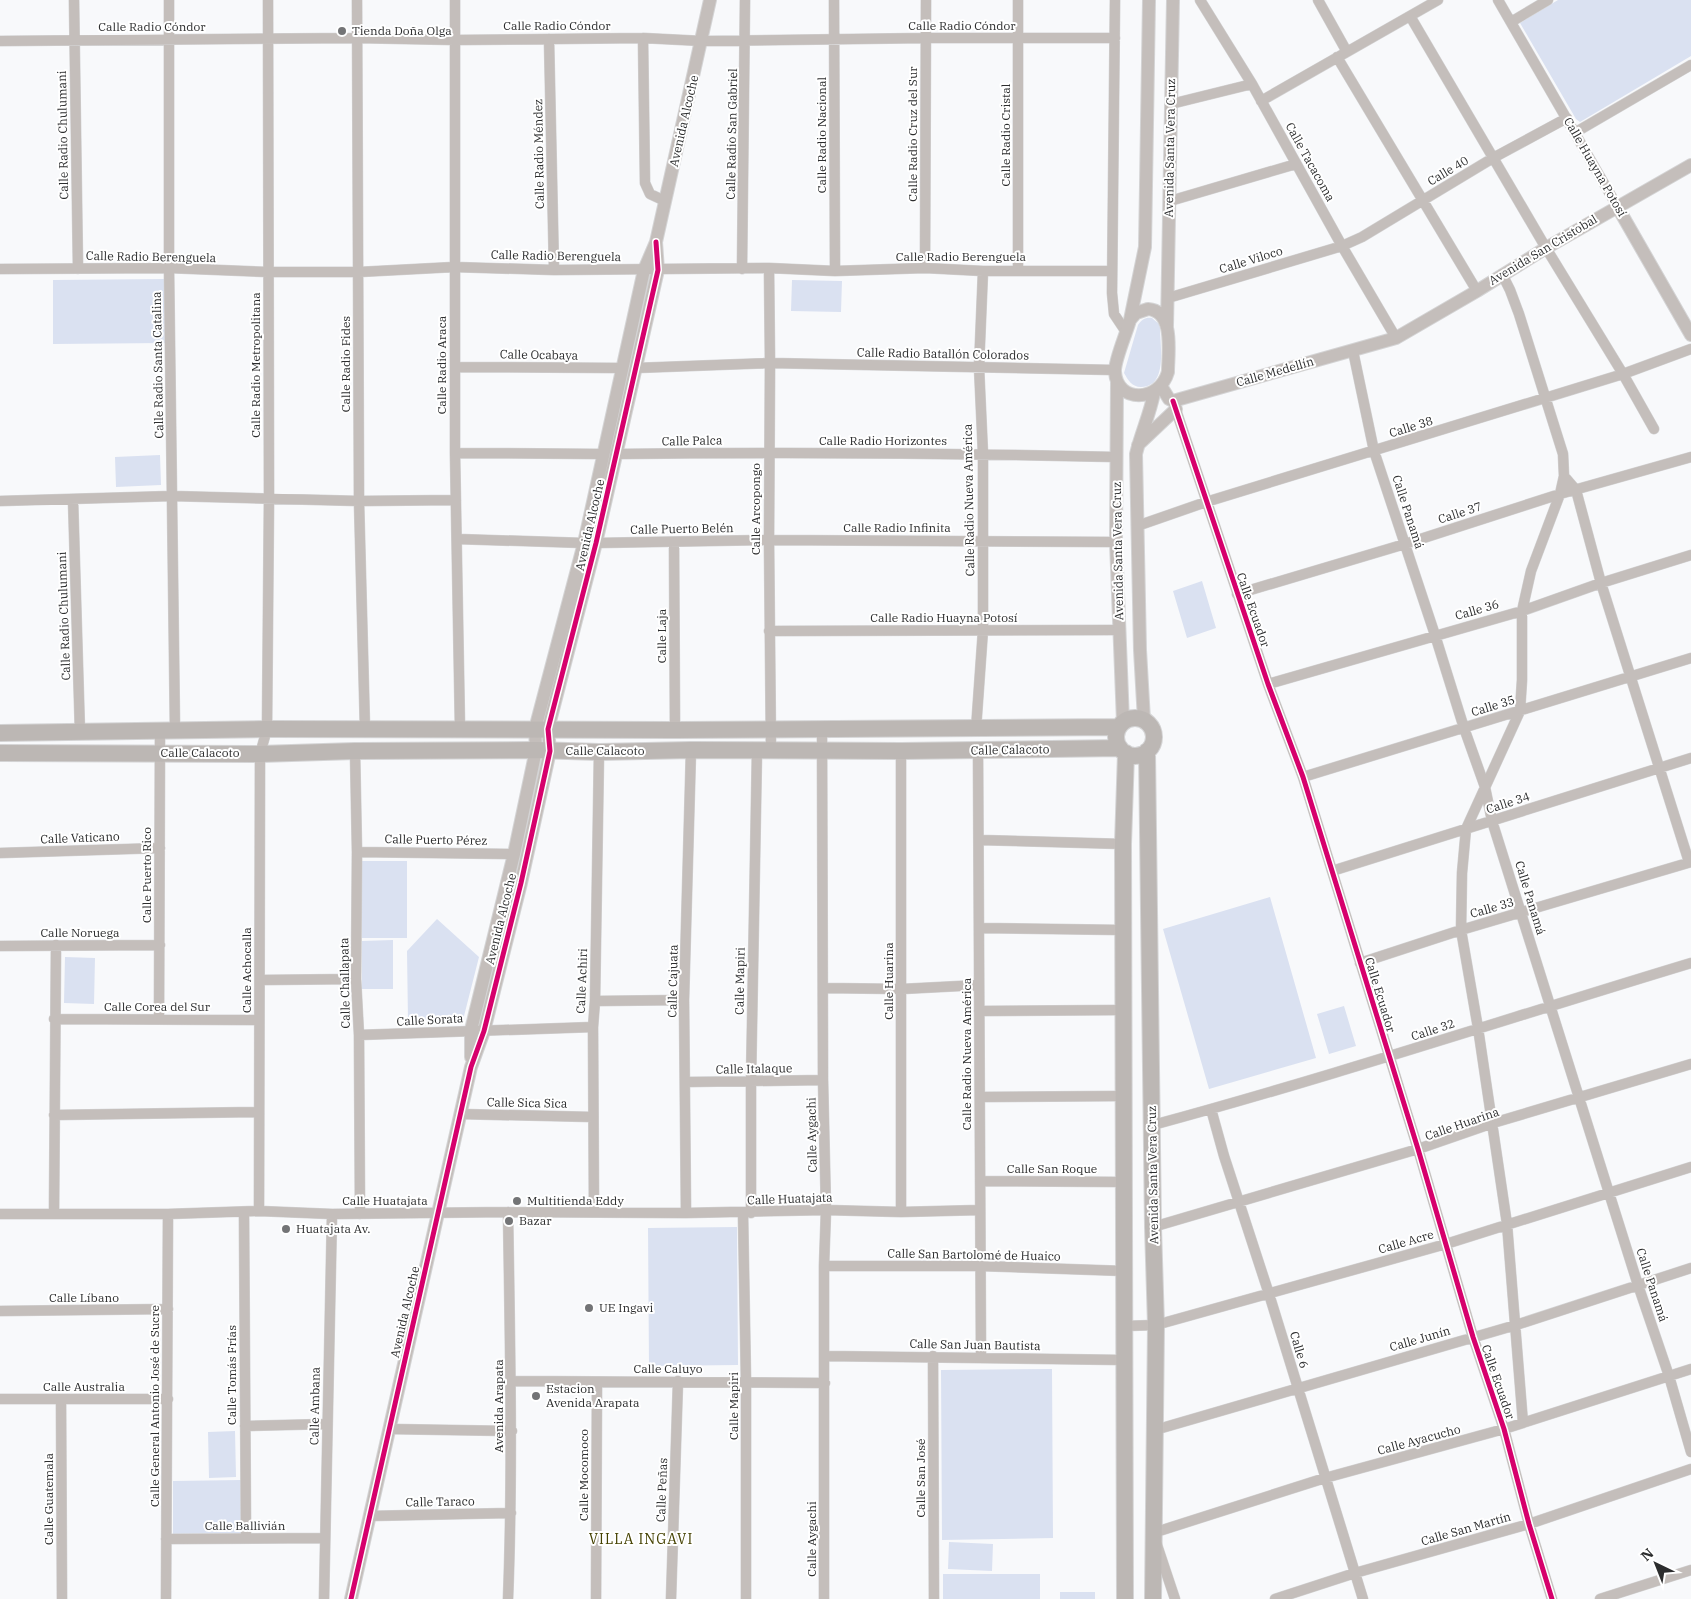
<svg xmlns="http://www.w3.org/2000/svg" width="1691" height="1599" font-family="'IBM Plex Serif',serif">
	<style>
		.green { fill: #dae1f1 }
		.lines { fill: none; stroke-linecap: round; stroke-linejoin: round }
		.minor-casing { stroke: #d4d4d5; stroke-width: 11 }
		.tertiary-casing { stroke: #d4d4d5; stroke-width: 14 }
		.primary-casing { stroke: #d4d4d5; stroke-width: 18 }
		.minor { stroke: #c4bebb; stroke-width: 10 }
		.tertiary { stroke: #c4bebb; stroke-width: 12 }
		.primary { stroke: #bcb7b4; stroke-width: 16 }
		.cycleway-casing { stroke: #fff; stroke-width: 8 }
		.cycleway { stroke: #d6006c; stroke-width: 5 }
		.poi-dot { fill: #737476; stroke: #fff; stroke-width: 2 }
		.labels { text-anchor: middle; stroke-width: 4; stroke-linejoin: round; paint-order: stroke }
		.street-label { font-size: 12px; fill: #2c2d2e; stroke: #fff }
		.poi-label { font-size: 12px; fill: #2c2d2e; stroke: #fff; text-anchor: start }
		.neighbourhood-label { font-size: 14px; letter-spacing: 1px; fill: #444100; stroke: #fff }
	</style>
	<rect width="100%" height="100%" fill="#f8f9fb"/>
	<path class="green" d="M1558,0H1691V56L1580,122L1576,119L1520,23Z
		M165,279V343L53,344V280Z
		M792,280L842,281L841,312L791,311Z
		M1152,318L1159,324L1160,328C1160,346 1168,387 1141,387C1132,387 1128,380 1124,373L1138,325C1142,319 1146,317 1152,318Z
		M160,455L161,485L116,487L115,457Z
		M1202,581L1216,628L1187,638L1173,591Z
		M362,861H407V938H362Z
		M1270,897L1316,1058L1209,1089L1163,929Z
		M437,919L479,957L463,1020L408,1021L407,951Z
		M393,940V989H362V941Z
		M65,957L95,958L94,1004L64,1003Z
		M1344,1006L1356,1046L1329,1054L1317,1014Z
		M737,1227L738,1365L649,1366L648,1228Z
		M1052,1369L1053,1538L942,1540L941,1370Z
		M235,1431L236,1477L209,1478L208,1432Z
		M241,1480V1533L173,1534V1481Z
		M949,1542L993,1544L992,1571L948,1569Z
		M943,1574H1040V1599H943Z
		M1060,1592H1095V1599H1060Z"/>
	<g class="lines">
		<g class="minor-casing">
			<path id="minor" d="M74,0L78,269
				M169,0V268L175,730
				M357,0L359,501L365,729
				M455,0V453L460,729
				M834,0L835,271
				M1018,0V270
				M1115,0L1112,293L1114,314L1126,332
				M1200,0L1252,84L1342,246L1396,338
				M1318,0L1347,52
				M1498,0L1617,206
				M1410,16L1546,248L1623,374L1654,429
				M1511,22L1548,0
				M643,38L645,183L650,194L665,201
				M549,39L554,270
				M0,41L357,38L455,40L643,38L702,41L926,38H1115
				M1337,57L1477,291
				M1261,101L1438,0
				M1171,104L1252,84
				M1576,132L1691,65
				M1170,201L1296,164
				M769,268L770,363L769,540L771,750
				M925,268L926,0
				M0,269L169,268L268,272H359L454,267L554,270L769,268L835,271L925,268L983,271H1112
				M742,269L745,0
				M1502,274L1510,290L1519,314L1563,454L1564,476L1560,494L1531,571L1522,611V680L1520,711L1466,829L1462,873L1461,930L1478,1028L1507,1224L1523,1423
				M1168,298L1342,246L1362,237L1493,158L1567,118
				M1353,351L1374,451L1435,635L1464,728L1485,787L1492,821L1638,1285L1669,1376L1691,1452
				M455,367L623,368
				M636,368L770,363L1115,370
				M1174,404L1268,684L1303,777L1418,1149L1473,1337L1504,1429L1529,1524L1552,1599
				M455,453L603,454
				M617,454C783,452 950,453 1116,457
				M1564,476L1576,490L1601,583L1689,862
				M73,499L80,733
				M0,501L172,496L359,501L456,500
				M1137,526L1206,502L1623,374L1691,349
				M457,539L584,543
				M674,542L675,730
				M596,543L769,540L1116,542
				M1237,594L1405,544L1560,494L1691,457
				M769,631L1119,630
				M1268,684L1522,611L1601,583L1691,555
				M976,729L983,630V454L979,367L983,271
				M822,730L823,1080L826,1210L824,1266V1599
				M978,750L981,1358
				M355,751L357,852L356,979L359,1035L360,1214
				M901,751V1212
				M1303,777L1691,658
				M979,840L1123,844
				M357,852L514,854
				M0,853L160,848
				M1332,871L1691,758
				M979,928L1123,930
				M0,946L160,945
				M1360,963L1461,930L1691,862
				M260,980L356,979
				M823,988L902,989L979,985
				M595,1001L684,1000
				M979,1011L1124,1010
				M54,1019L259,1020
				M159,1019L160,731
				M359,1035L593,1027
				M686,1082L823,1080
				M980,1097L1124,1096
				M1211,1109L1224,1156L1269,1294L1363,1599
				M460,1114L593,1117
				M54,1115L259,1112
				M1153,1125C1334,1076 1512,1017 1691,963
				M980,1181L1124,1182
				M259,1211L260,754L267,729L269,498L268,0
				M594,1212L593,1027L595,1001L599,752
				M244,1213L246,1538
				M686,1213L684,1000L691,750
				M743,1213L746,1382V1599
				M751,1213V1081L757,750
				M0,1214H168L259,1211L332,1214L508,1212L686,1213L826,1210L901,1212L980,1210
				M54,1214L56,945
				M1153,1227L1418,1149L1493,1123L1691,1064
				M824,1266H980L1124,1271
				M0,1311L168,1309
				M1124,1326L1156,1325L1446,1244L1691,1167
				M825,1356L1124,1360
				M933,1356L934,1599
				M511,1381L825,1383
				M0,1399H168
				M61,1399L62,1599
				M245,1426L327,1424
				M389,1429L512,1431
				M1155,1430L1516,1325L1691,1268
				M369,1516L511,1513
				M166,1539L324,1538
				M166,1599L168,1214
				M324,1599L332,1214
				M508,1599C513,1470 510,1341 508,1212
				M596,1599L597,1382
				M671,1599L678,1381
				M1175,1599L1153,1533L1325,1478L1504,1429L1691,1369
				M1275,1599L1355,1573L1529,1524L1691,1469
				M1600,1599L1691,1570"/>
		</g>
		<g class="tertiary-casing">
			<path id="tertiary" d="M1617,206L1691,335
				M1148,309C1175,311 1168,353 1168,372C1159,403 1117,403 1115,372C1114,361 1127,332 1130,320L1136,313Z
				M1130,320L1145,247L1149,0
				M1167,326L1173,0
				M1117,381L1116,542L1123,722
				M1161,386L1169,399L1173,401L1396,338L1477,291L1546,248L1691,165
				M1138,445L1176,409
				M1144,720L1140,650L1136,454C1141,433 1150,414 1154,393
				M471,1057V1030L514,854L536,750L535,729L584,543L644,270L656,242L710,0
				M351,1599L471,1067L484,1031L521,883L550,751L548,729L596,543L658,270L656,242"/>
		</g>
		<g class="primary-casing">
			<path id="primary" d="M1116 737a19 19 0 1 1 38 0a19 19 0 1 1-38 0Z
				M0,733L267,729L675,730L1118,727
				M1147,751L1153,1227L1156,1325L1153,1599
				M0,753L260,754L355,751L536,750L599,752L691,750L901,751L1120,748
				M1125,1599L1123,844L1126,753"/>
		</g>
		<use href="#minor" class="minor"/>
		<use href="#tertiary" class="tertiary"/>
		<use href="#primary" class="primary"/>
		<g class="cycleway-casing">
			<path id="cycleway" d="M1173,401L1268,684L1303,777L1418,1149L1473,1337L1504,1429L1529,1524L1552,1599
				M351,1599L471,1067L484,1031L521,883L550,751L548,729L596,543L658,270L656,242"/>
		</g>
		<use href="#cycleway" class="cycleway"/>
	</g>
	<g class="poi-dot">
		<circle cx="342" cy="31" r="5"/>
		<circle cx="517" cy="1201" r="5"/>
		<circle cx="509" cy="1221" r="5"/>
		<circle cx="286" cy="1229" r="5"/>
		<circle cx="589" cy="1308" r="5"/>
		<circle cx="536" cy="1396" r="5"/>
	</g>
	<g class="labels">
		<g class="street-label">
			<text x="557" y="30">Calle Radio Cóndor</text>
			<text x="962" y="30">Calle Radio Cóndor</text>
			<text x="152" y="31">Calle Radio Cóndor</text>
			<text transform="translate(684 121) rotate(-77)" y="4">Avenida Alcoche</text>
			<text transform="translate(732 134) rotate(-89)" y="4">Calle Radio San Gabriel</text>
			<text transform="translate(913 134) rotate(-90)" y="4">Calle Radio Cruz del Sur</text>
			<text transform="translate(63 135) rotate(-91)" y="4">Calle Radio Chulumani</text>
			<text transform="translate(822 135) rotate(-90)" y="4">Calle Radio Nacional</text>
			<text transform="translate(1006 135) rotate(-90)" y="4">Calle Radio Cristal</text>
			<text transform="translate(1170 148) rotate(-89)" y="4">Avenida Santa Vera Cruz</text>
			<text transform="translate(539 154) rotate(-91)" y="4">Calle Radio Méndez</text>
			<text transform="translate(1310 162) rotate(61)" y="4">Calle Tacacoma</text>
			<text transform="translate(1595 167) rotate(60)" y="4">Calle Huayna Potosí</text>
			<text transform="translate(1448 171) rotate(-31)" y="4">Calle 40</text>
			<text transform="translate(1543 250) rotate(-31)" y="4">Avenida San Cristobal</text>
			<text transform="translate(556 256) rotate(1)" y="4">Calle Radio Berenguela</text>
			<text transform="translate(151 257) rotate(1)" y="4">Calle Radio Berenguela</text>
			<text x="961" y="261">Calle Radio Berenguela</text>
			<text transform="translate(1251 260) rotate(-17)" y="4">Calle Viloco</text>
			<text transform="translate(943 354) rotate(1)" y="4">Calle Radio Batallón Colorados</text>
			<text transform="translate(539 355) rotate(1)" y="4">Calle Ocabaya</text>
			<text transform="translate(346 364) rotate(-90)" y="4">Calle Radio Fides</text>
			<text transform="translate(158 365) rotate(-91)" y="4">Calle Radio Santa Catalina</text>
			<text transform="translate(256 365) rotate(-90)" y="4">Calle Radio Metropolitana</text>
			<text transform="translate(442 365) rotate(-90)" y="4">Calle Radio Araca</text>
			<text transform="translate(1275 372) rotate(-16)" y="4">Calle Medellín</text>
			<text transform="translate(1411 427) rotate(-17)" y="4">Calle 38</text>
			<text transform="translate(692 441) rotate(-1)" y="4">Calle Palca</text>
			<text x="883" y="445">Calle Radio Horizontes</text>
			<text transform="translate(969 500) rotate(-91)" y="4">Calle Radio Nueva América</text>
			<text transform="translate(756 509) rotate(-90)" y="4">Calle Arcopongo</text>
			<text transform="translate(1408 512) rotate(72)" y="4">Calle Panamá</text>
			<text transform="translate(1460 513) rotate(-18)" y="4">Calle 37</text>
			<text transform="translate(590 525) rotate(-77)" y="4">Avenida Alcoche</text>
			<text x="897" y="532">Calle Radio Infinita</text>
			<text transform="translate(682 529) rotate(-1)" y="4">Calle Puerto Belén</text>
			<text transform="translate(1118 551) rotate(-91)" y="4">Avenida Santa Vera Cruz</text>
			<text transform="translate(1253 610) rotate(71)" y="4">Calle Ecuador</text>
			<text transform="translate(1477 610) rotate(-16)" y="4">Calle 36</text>
			<text transform="translate(64 616) rotate(-92)" y="4">Calle Radio Chulumani</text>
			<text x="944" y="622">Calle Radio Huayna Potosí</text>
			<text transform="translate(662 636) rotate(-90)" y="4">Calle Laja</text>
			<text transform="translate(1493 706) rotate(-17)" y="4">Calle 35</text>
			<text transform="translate(1010 750) rotate(-1)" y="4">Calle Calacoto</text>
			<text x="605" y="755">Calle Calacoto</text>
			<text x="200" y="757">Calle Calacoto</text>
			<text transform="translate(1508 803) rotate(-18)" y="4">Calle 34</text>
			<text transform="translate(80 838) rotate(-2)" y="4">Calle Vaticano</text>
			<text transform="translate(436 840) rotate(1)" y="4">Calle Puerto Pérez</text>
			<text transform="translate(147 875) rotate(-90)" y="4">Calle Puerto Rico</text>
			<text transform="translate(1530 898) rotate(73)" y="4">Calle Panamá</text>
			<text transform="translate(1492 908) rotate(-16)" y="4">Calle 33</text>
			<text transform="translate(501 919) rotate(-76)" y="4">Avenida Alcoche</text>
			<text x="80" y="937">Calle Noruega</text>
			<text transform="translate(247 970) rotate(-90)" y="4">Calle Achocalla</text>
			<text transform="translate(582 981) rotate(-88)" y="4">Calle Achiri</text>
			<text transform="translate(673 981) rotate(-89)" y="4">Calle Cajuata</text>
			<text transform="translate(740 981) rotate(-89)" y="4">Calle Mapiri</text>
			<text transform="translate(889 981) rotate(-90)" y="4">Calle Huarina</text>
			<text transform="translate(345 983) rotate(-91)" y="4">Calle Challapata</text>
			<text transform="translate(1380 995) rotate(73)" y="4">Calle Ecuador</text>
			<text x="157" y="1011">Calle Corea del Sur</text>
			<text transform="translate(430 1020) rotate(-3)" y="4">Calle Sorata</text>
			<text transform="translate(1433 1030) rotate(-18)" y="4">Calle 32</text>
			<text transform="translate(967 1054) rotate(-90)" y="4">Calle Radio Nueva América</text>
			<text transform="translate(754 1069) rotate(-1)" y="4">Calle Italaque</text>
			<text transform="translate(527 1103) rotate(1)" y="4">Calle Sica Sica</text>
			<text transform="translate(1462 1124) rotate(-19)" y="4">Calle Huarina</text>
			<text transform="translate(812 1135) rotate(-91)" y="4">Calle Aygachi</text>
			<text x="1052" y="1173">Calle San Roque</text>
			<text transform="translate(1153 1175) rotate(-91)" y="4">Avenida Santa Vera Cruz</text>
			<text transform="translate(790 1199) rotate(-2)" y="4">Calle Huatajata</text>
			<text x="385" y="1205">Calle Huatajata</text>
			<text transform="translate(1406 1242) rotate(-16)" y="4">Calle Acre</text>
			<text transform="translate(974 1255) rotate(1)" y="4">Calle San Bartolomé de Huaico</text>
			<text transform="translate(1652 1285) rotate(72)" y="4">Calle Panamá</text>
			<text x="84" y="1302">Calle Líbano</text>
			<text transform="translate(405 1312) rotate(-77)" y="4">Avenida Alcoche</text>
			<text transform="translate(1420 1339) rotate(-16)" y="4">Calle Junín</text>
			<text transform="translate(975 1345) rotate(1)" y="4">Calle San Juan Bautista</text>
			<text transform="translate(1299 1350) rotate(73)" y="4">Calle 6</text>
			<text x="668" y="1373">Calle Caluyo</text>
			<text transform="translate(232 1375) rotate(-90)" y="4">Calle Tomás Frías</text>
			<text transform="translate(1498 1382) rotate(71)" y="4">Calle Ecuador</text>
			<text x="84" y="1391">Calle Australia</text>
			<text transform="translate(155 1406) rotate(-90)" y="4">Calle General Antonio José de Sucre</text>
			<text transform="translate(315 1406) rotate(-89)" y="4">Calle Ambana</text>
			<text transform="translate(499 1406) rotate(-90)" y="4">Avenida Arapata</text>
			<text transform="translate(734 1406) rotate(-90)" y="4">Calle Mapiri</text>
			<text transform="translate(1419 1440) rotate(-15)" y="4">Calle Ayacucho</text>
			<text transform="translate(584 1475) rotate(-90)" y="4">Calle Mocomoco</text>
			<text transform="translate(921 1478) rotate(-90)" y="4">Calle San José</text>
			<text transform="translate(662 1490) rotate(-88)" y="4">Calle Peñas</text>
			<text transform="translate(49 1499) rotate(-90)" y="4">Calle Guatemala</text>
			<text transform="translate(440 1502) rotate(-1)" y="4">Calle Taraco</text>
			<text x="245" y="1530">Calle Ballivián</text>
			<text transform="translate(1466 1529) rotate(-16)" y="4">Calle San Martín</text>
			<text transform="translate(812 1539) rotate(-90)" y="4">Calle Aygachi</text>
		</g>
		<g class="poi-label">
			<text x="352" y="35">Tienda Doña Olga</text>
			<text x="527" y="1205">Multitienda Eddy</text>
			<text x="519" y="1225">Bazar</text>
			<text x="296" y="1233">Huatajata Av.</text>
			<text x="599" y="1312">UE Ingavi</text>
			<text x="546" y="1393">Estacion<tspan x="546" dy="14">Avenida Arapata</tspan></text>
		</g>
		<g class="neighbourhood-label">
			<text x="641" y="1544">VILLA INGAVI</text>
		</g>
	</g>
	<g transform="translate(1656 1564) rotate(317)" stroke="#ffffff" stroke-width="4" paint-order="stroke">
	<path d="M0-4L9 19L0 12L-9 19Z" fill="#2c2d2e"/>
	<text y="-8" font-size="14" font-weight="bold" text-anchor="middle" fill="#2c2d2e">N</text>
	</g>
</svg>
